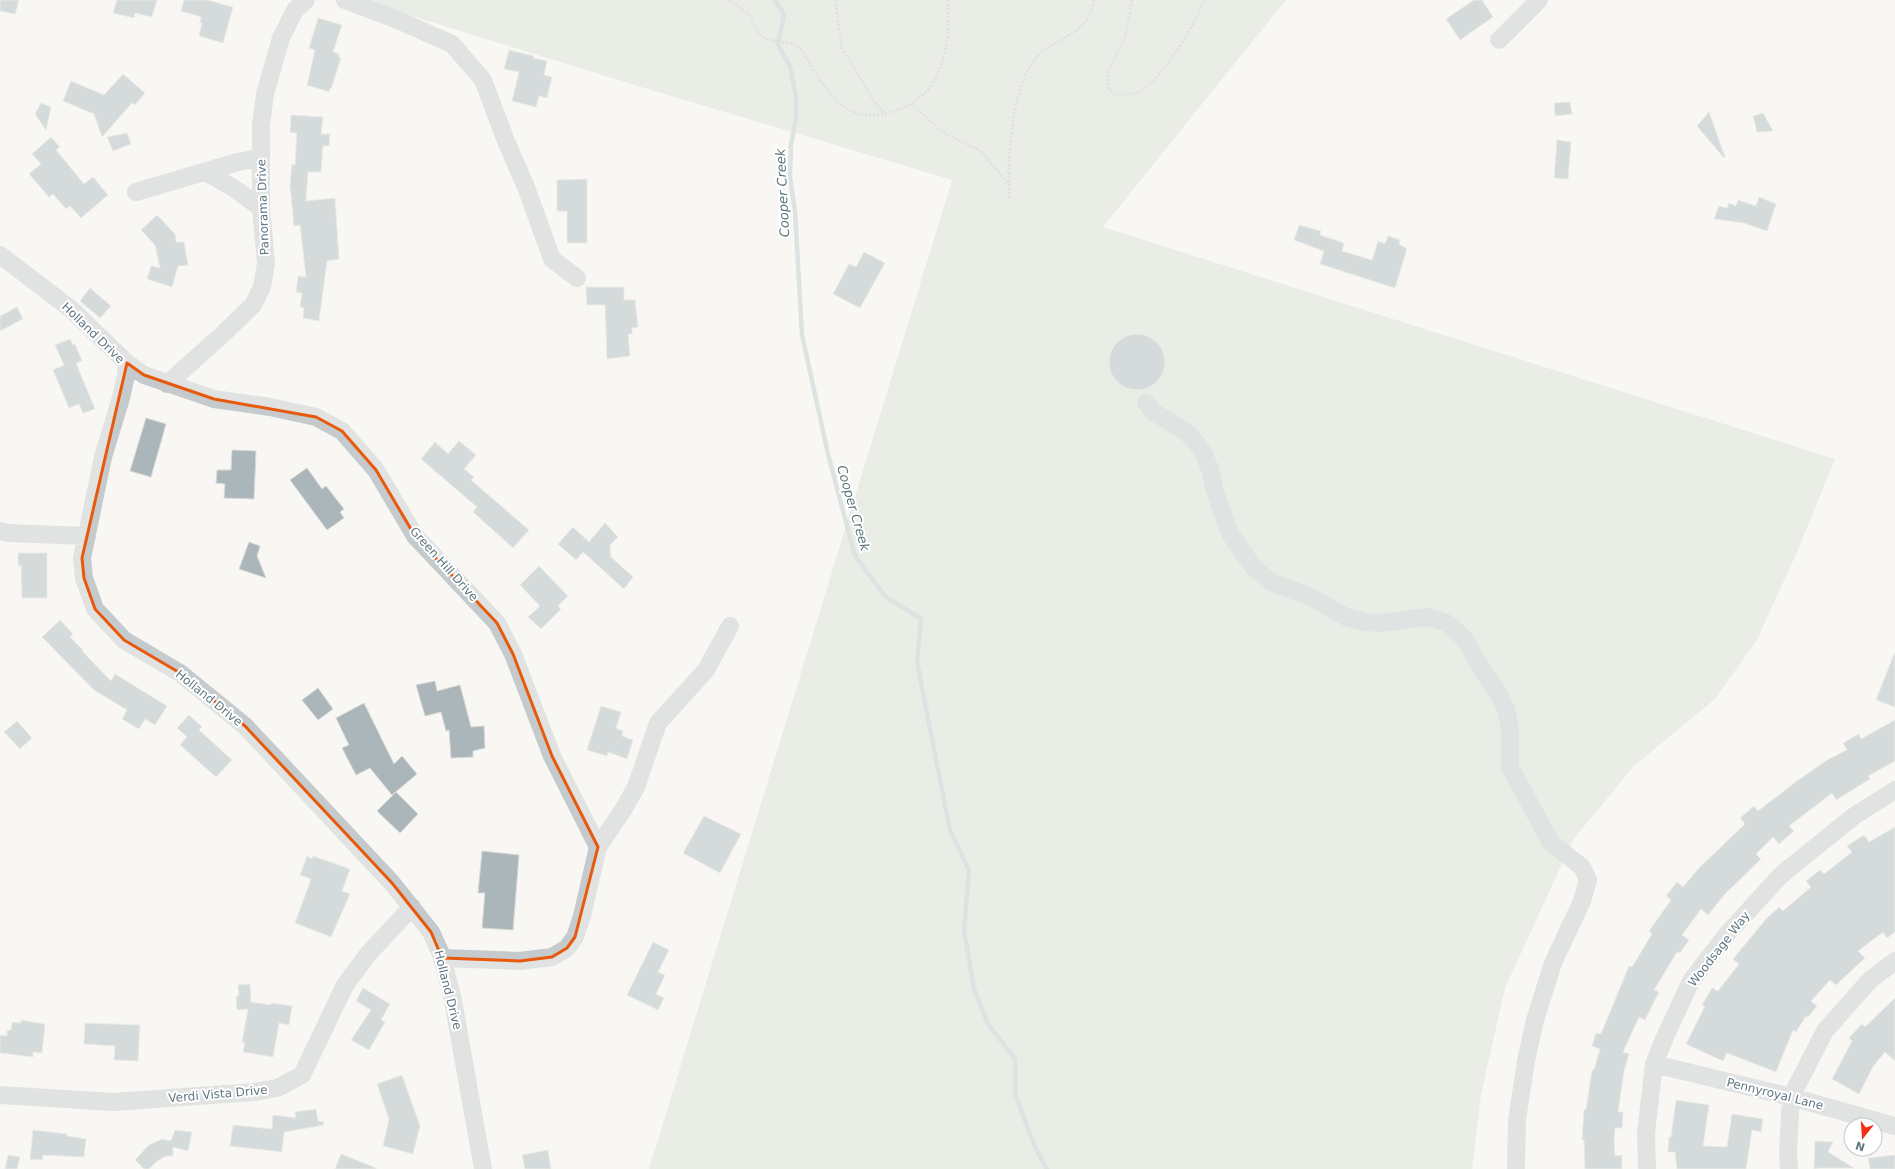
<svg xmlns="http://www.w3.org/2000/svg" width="1895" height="1169" font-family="'DejaVu Sans',sans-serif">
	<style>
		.green { fill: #dae0d5 }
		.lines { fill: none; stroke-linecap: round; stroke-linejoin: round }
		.stream { stroke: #bbcacd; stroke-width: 4.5 }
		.building { fill: #abb6ba; stroke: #d9d9d6 }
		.path { stroke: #c0c3c5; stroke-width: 2.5; stroke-dasharray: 2 2; stroke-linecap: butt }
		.minor { stroke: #c5cacd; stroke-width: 18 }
		.marked { fill: none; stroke: #e8590c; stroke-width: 3; stroke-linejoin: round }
		.labels { text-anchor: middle; stroke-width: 4; stroke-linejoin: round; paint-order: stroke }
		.street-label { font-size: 12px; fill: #607782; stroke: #fff }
		.water-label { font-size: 13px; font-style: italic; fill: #5a787c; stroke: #fff }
	</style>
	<rect width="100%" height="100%" fill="#f8f7f4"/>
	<path class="green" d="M360,0H1286L1103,227L1835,459L1798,550L1757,640L1715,699L1633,767L1573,840L1505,988L1481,1095L1472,1169H649L952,180L628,83Z"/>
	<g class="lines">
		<path class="stream" d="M775,0L784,14L778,45L790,66L796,97V118L791,144L790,177L795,211L802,335L828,454L855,556L885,596L921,619L917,662L950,830L969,870L964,931L974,989L988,1024L1015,1059V1094L1035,1147L1047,1169"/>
	</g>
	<path class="building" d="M0,0H19L15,14L0,11Z
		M117,0H157L152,17L135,13L134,18L113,13Z
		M184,0H207L233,7L223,43L199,36L202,23H200L201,17L181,11Z
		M1474,0H1482L1493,17L1460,40L1446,19Z
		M318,18L342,25L333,52L339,54V57L341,58L331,89L330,88L329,92L307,85L315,50L309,48Z
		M509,50L534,56L533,58L547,61L544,75L552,77L547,98L539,96L536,107L512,101L519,72L504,69Z
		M123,74L145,93L135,105L132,103L102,137L94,114L63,101L71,81L104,95Z
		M1570,102L1572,114L1555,116L1554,103Z
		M41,103L51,107L46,130L35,114Z
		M1709,112L1725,157L1724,158L1697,126Z
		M1763,113L1773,131L1757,132L1753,116Z
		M291,115L323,117L321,134H330L329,146H323L321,172H308L306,201L335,198L339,259L327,261L319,321L303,318L304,308L300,307L302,293L296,292L298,276L306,277L300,225L294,226L290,185L292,164L295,165L297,133L290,132Z
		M127,133L131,144L113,151L107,137Z
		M51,137L60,147L56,150L84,184L93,177L108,195L81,218L70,206L66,209L53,194L49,197L29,174L41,164L32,154Z
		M1557,140L1571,142L1568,179L1554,178Z
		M587,179V243H567V211H557V180Z
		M1759,197L1776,204L1767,231L1744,223L1714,219L1719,206L1727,208L1729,203L1736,206L1738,200L1756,206Z
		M157,215L175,234L176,242H184L188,265L178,266L172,287L147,279L151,266L160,268L155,245L141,230Z
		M1299,225L1321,231L1320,235L1344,243L1342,251L1372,260L1378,241L1385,244L1388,236L1400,240L1399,244L1407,249L1395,288L1320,264L1324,251L1294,240Z
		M864,252L885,263L860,308L833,294L849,264L856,267Z
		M586,287H624V300H635L638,327L632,328V334H628L630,356L607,359L605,305H587Z
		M90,288L111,306L100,318L80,301Z
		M17,307L23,319L0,331V316Z
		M1109 362a28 28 0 1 1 56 0a28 28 0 1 1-56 0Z
		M70,339L73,345L75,344L82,361L76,363L95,409L83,413L79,404L69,408L53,370L64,365L55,345Z
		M146,418L166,424L151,477L130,471Z
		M459,441L476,455L464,469L474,477L471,480L529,530L513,548L473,512L477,507L421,459L435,442L448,454Z
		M232,450L256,451L254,499L224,498L225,484L216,483L217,470H231Z
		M307,468L322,489L326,486L344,509L340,512L344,518L327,530L290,480Z
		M605,523L618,537L610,545L611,557L633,577L624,589L583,552L576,560L558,544L573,527L589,542Z
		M249,542L260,546L257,556L266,578L239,569Z
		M18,553H47V598H22L21,565L18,566Z
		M539,566L568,596L558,606L561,609L541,629L528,617L540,606L520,585Z
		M60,620L73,634L70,637L83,650L82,651L111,681L115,674L167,706L155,725L145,719L139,729L122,719L127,710L94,690L42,637Z
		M1894,654H1895V707L1876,700Z
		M435,681L437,691L460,685L471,727L484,726L485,748L473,751V757L451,758L449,730L446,731L441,712L425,716L416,685Z
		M318,688L333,709L318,720L302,700Z
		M364,703L394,764L402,756L417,774L392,795L370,768L356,775L342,748L349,745L336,718Z
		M601,706L621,712L616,728L623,731L622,736L633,740L627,759L608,752L607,756L587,750Z
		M189,715L202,727L199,730L232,760L216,777L180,745L187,737L177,728Z
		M1895,720V761L1868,776L1870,779L1836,800L1832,793L1789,826L1794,831L1779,844L1773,837L1756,854L1761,859L1725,894L1708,915L1701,909L1682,935L1689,940L1680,953L1677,952L1654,990L1659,992L1645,1020L1639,1017L1623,1052L1629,1054L1624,1071L1618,1112H1623L1622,1128H1615L1614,1141L1615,1156L1622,1155V1169H1585L1584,1140H1582L1584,1109L1586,1110L1592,1070H1594L1600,1049L1592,1046L1596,1033L1601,1034L1629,966L1632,967L1652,934L1649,931L1671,900L1666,896L1677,882L1683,887L1700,867L1745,824L1740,818L1754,806L1758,811L1797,781L1827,760L1847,750L1843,743L1859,734L1861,739Z
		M17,721L32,738L20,749L4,732Z
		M396,792L418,814L400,833L377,811Z
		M704,816L741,834L720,873L683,853Z
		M1895,827V932L1887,938L1883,932L1858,951L1865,958L1836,985L1830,980L1811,1001L1817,1006L1808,1017L1806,1016L1796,1032L1793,1030L1776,1072L1727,1053L1723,1061L1686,1044L1705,1006L1702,1005L1712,988L1718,991L1739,964L1733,959L1766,919L1779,907L1783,911L1811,887L1806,881L1820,870L1824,874L1852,852L1847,846L1864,835L1869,842Z
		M482,851L519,855L513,930L482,928L485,893H478Z
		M307,856L312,859L313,856L350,869L342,891L350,894L331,937L295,923L311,879L300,875Z
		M653,942L669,950L658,972L665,975L656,994L664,998L658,1010L627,995Z
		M250,984L251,1002L271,1005V1003L292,1006L289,1025L279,1023L273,1057L243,1052L245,1043L242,1042L248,1009L237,1010L236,996H239L238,985Z
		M363,988L390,1004L381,1020L385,1022L369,1050L351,1040L371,1010L356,1001Z
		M1895,998V1061L1885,1052L1874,1065L1859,1094L1832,1079L1852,1041L1849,1038L1862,1024L1865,1027Z
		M21,1020L45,1024L42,1053L33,1052V1057L0,1053V1035L7,1036V1030H11L12,1022L21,1023Z
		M85,1023L140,1025L138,1061L114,1060L115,1046L84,1044Z
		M402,1075L420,1126L413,1154L383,1146L389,1119L377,1084Z
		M1676,1100L1709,1105L1703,1146L1727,1147L1732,1114L1763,1119L1761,1132L1752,1130L1746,1169H1677L1675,1152H1668L1669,1137H1671Z
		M316,1109L318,1121L323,1122L324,1125L284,1132L282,1152L230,1146L233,1125L272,1129L273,1115L296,1118L295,1112Z
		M33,1130L67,1134V1136L86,1139L84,1157L43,1155L42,1160L30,1159Z
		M175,1130L192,1132L188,1151L173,1147V1156H166L157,1161L149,1169H144L135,1160L149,1145L162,1139L171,1141Z
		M1815,1141L1833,1142L1828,1152L1854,1168H1820L1814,1169Z
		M548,1150L551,1169H525L522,1155Z
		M341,1154L376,1168V1169H335Z
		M8,1155L20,1157L17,1169H5Z
		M1895,1155V1169H1870L1868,1158Z"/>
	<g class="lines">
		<path class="path" d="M729,0L750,15L757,32L766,39L793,44L801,49C831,98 848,135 911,104
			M835,0L842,48L876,104L885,114
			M948,0C950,28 947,58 933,83C929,91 918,98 911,104L944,133L982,152L1009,185
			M1132,0L1125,38L1108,71V87L1115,95C1123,94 1133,95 1140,91C1162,79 1196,24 1204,0
			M1009,198C1008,159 1010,79 1042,52C1056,40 1079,34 1088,17C1091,12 1092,6 1094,0"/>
		<path class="minor" d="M345,0L393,18L452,44L483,80L506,141L526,187L552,259L577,278
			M1499,40L1539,0
			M205,172L232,187L261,208
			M136,192L234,163L261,157
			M0,255L71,309L127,363L126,375L121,398L103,457L82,558L84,578L95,609L124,640L180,673L245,726L392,883L431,932L441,954L452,995L483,1169
			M127,363L144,375L214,399L270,407L316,417L342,431L376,470L415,536L497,623L513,654L552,756L598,847L582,916L575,937L567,948L552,957L520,961L442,958
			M167,384L223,334L253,305L262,287L266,263L261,208V125L265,94L281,38L295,10L306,0
			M1146,403L1152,411L1186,432L1195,441L1203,452L1210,469L1214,488L1222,512L1231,535L1254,568L1273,583L1311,597L1346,617L1364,622L1381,623L1427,617L1447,623L1463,637L1483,671L1498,693L1506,709L1510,730V767L1551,843L1582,867L1588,880L1582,901L1553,963L1535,1020L1526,1061L1517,1120L1516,1169
			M0,531L8,533L87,536
			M598,847L623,810L636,787L658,723L706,670L730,626
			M1654,1064L1791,1097L1895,1126
			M0,1095L113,1102L255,1092L277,1088L302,1075L345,985L369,953L412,907
			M1647,1169L1646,1133L1654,1064L1665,1037L1691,981L1727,934L1781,875L1854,816L1895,790
			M1789,1169L1788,1152L1791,1097L1825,1031L1870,980L1895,961"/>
	</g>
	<path d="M0 0H1895V1169H0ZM127,363L144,375L214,399L316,417L342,431L376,470L415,536L497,623L513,654L552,756L598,847L575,937L567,948L552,957L520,961L442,958L431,932L392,883L245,726L180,673L124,640L95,609L84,578L82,558Z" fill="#f8f7f4" fill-opacity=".55" fill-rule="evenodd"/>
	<path class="marked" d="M127,363L144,375L214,399L316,417L342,431L376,470L415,536L497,623L513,654L552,756L598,847L575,937L567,948L552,957L520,961L442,958L431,932L392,883L245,726L180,673L124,640L95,609L84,578L82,558Z"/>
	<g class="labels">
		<g class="street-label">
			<text transform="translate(263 207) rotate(-92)" y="4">Panorama Drive</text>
			<text transform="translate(93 333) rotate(44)" y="4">Holland Drive</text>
			<text transform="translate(444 564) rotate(48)" y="4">Green Hill Drive</text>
			<text transform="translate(209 698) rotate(39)" y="4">Holland Drive</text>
			<text transform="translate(1719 949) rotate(-52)" y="4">Woodsage Way</text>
			<text transform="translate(448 990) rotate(76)" y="4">Holland Drive</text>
			<text transform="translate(218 1094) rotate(-5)" y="4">Verdi Vista Drive</text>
			<text transform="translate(1775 1094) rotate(14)" y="4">Pennyroyal Lane</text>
		</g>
		<g class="water-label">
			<text transform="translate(782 193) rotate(-93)" y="5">Cooper Creek</text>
			<text transform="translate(854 508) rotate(74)" y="5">Cooper Creek</text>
		</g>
	</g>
	<g transform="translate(1863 1137) rotate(197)"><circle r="19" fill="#ffffff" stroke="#bfc9cd"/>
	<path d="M0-3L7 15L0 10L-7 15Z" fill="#f23119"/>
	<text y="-6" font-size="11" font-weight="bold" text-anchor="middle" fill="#607782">N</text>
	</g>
</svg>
